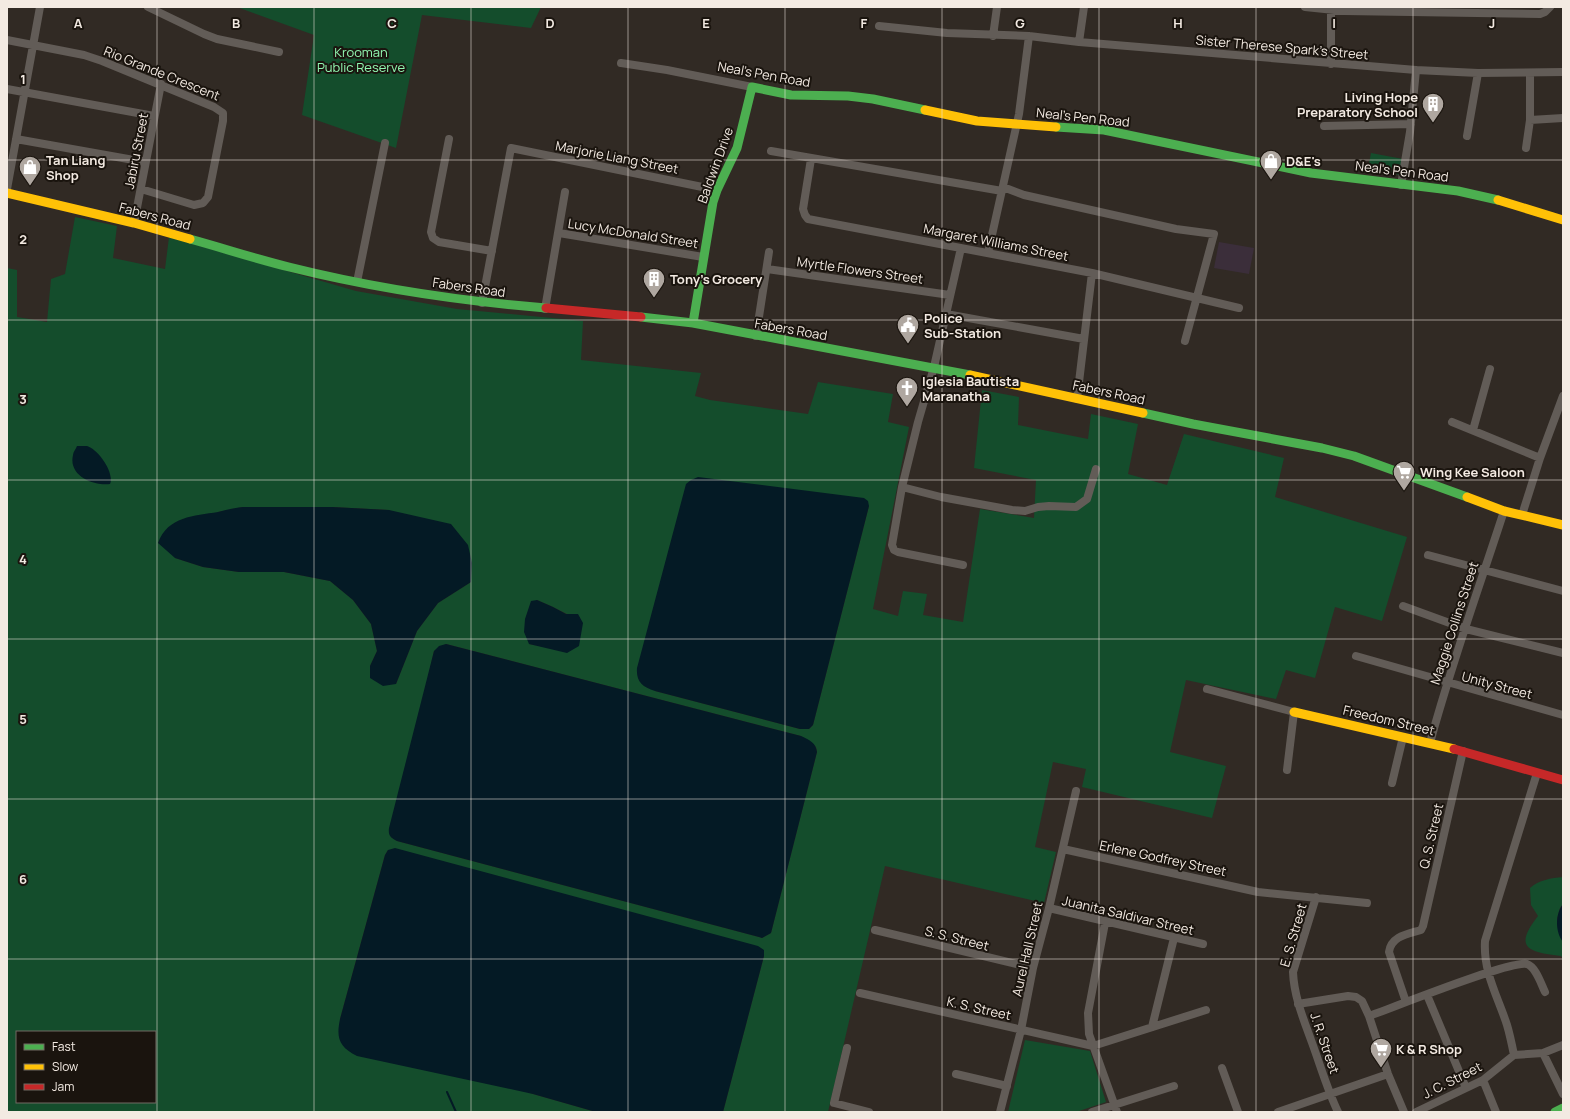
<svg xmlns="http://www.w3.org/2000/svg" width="1570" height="1119" font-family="Manrope,sans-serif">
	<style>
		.industrial { fill: #3b2e3a }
		.green { fill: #144d2c; fill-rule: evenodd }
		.water { fill: #041a25 }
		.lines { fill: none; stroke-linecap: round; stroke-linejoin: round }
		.stream { stroke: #041a25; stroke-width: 2 }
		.street { stroke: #625c57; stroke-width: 8 }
		.fast { stroke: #4caf50; stroke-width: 9 }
		.slow { stroke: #ffc107; stroke-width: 9 }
		.jam { stroke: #c62828; stroke-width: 9 }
		.grid { fill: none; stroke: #f3eae2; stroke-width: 1; stroke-opacity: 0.55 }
		.labels { text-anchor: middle; stroke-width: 4; stroke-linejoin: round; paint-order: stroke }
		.street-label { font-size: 13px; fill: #f3eae2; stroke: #1a140e }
		.park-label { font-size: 13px; fill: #91f7b1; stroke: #1a140e }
		.poi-label { font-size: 13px; font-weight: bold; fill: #f3eae2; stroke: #1a140e; text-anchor: start }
		.grid-label { font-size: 13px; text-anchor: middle; font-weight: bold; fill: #f3eae2; stroke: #1a140e; stroke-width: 4; stroke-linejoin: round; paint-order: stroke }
	</style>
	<rect width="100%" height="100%" fill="#312a24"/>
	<path class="industrial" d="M1219,242L1254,248L1249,274L1214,268Z"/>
	<path class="green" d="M237,7H541L531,28L422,15L396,148L302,115L314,35Z
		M1371,153L1403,159L1400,175L1368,169Z
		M75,217L117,226L113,258L165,269L169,237L356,291L457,309L583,321L581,360L701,373L695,396L710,400L808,414L818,382L893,394L888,422L909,427L873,609L898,616L903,591L927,594L923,615L963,622L980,509L1034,518L1036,480L974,468L982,390L1019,397L1018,425L1088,439L1091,414L1138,424L1128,474L1167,485L1184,434L1284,458L1275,497L1407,537L1382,621L1335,607L1315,678L1286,670L1276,699L1186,680L1170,752L1226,766L1212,818L1082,787L1086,769L1053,762L1035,847L1056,852L1044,903L885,866L828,1112H723L764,956L388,850L385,855L340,1019L533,1094L596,1112H7V268L17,270V317L47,322L51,279L65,274ZM869,506L813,725L809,729H800L655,691ZM243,507H332L389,510L471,582L438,603L417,631L396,684L370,666L377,651L371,624L353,600L330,581L284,572H239L203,567L175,558L218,512ZM537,600L553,607L567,614L545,647L529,644ZM446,644L801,736L816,747L817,752L771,933L762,938L759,937L397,841L391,837L434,651ZM17,1032H155V1102H17Z
		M1563,877V904L1560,908L1557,919L1558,929L1563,942V959L1561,956C1530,952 1512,949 1538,916L1531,905L1530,888C1539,880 1551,878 1563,877Z
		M1025,1040L1090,1051L1106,1102L1076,1112H1008Z"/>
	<path class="water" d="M77,446C80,446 84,446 87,446C98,449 115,473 110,484C94,486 68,476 73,455C73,452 76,449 77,446Z
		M698,477L864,498L868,501L869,506L813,725L809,729H800L655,691C642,687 636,682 637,668L686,484L691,480Z
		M243,507H332L389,510L451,524L468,545L472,563L471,582L438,603L417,631L396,684L383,686L370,678V666L377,651L371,624L353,600L330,581L284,572H239L203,567L175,558L158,543C168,516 194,516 218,512C226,510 234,508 243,507Z
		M537,600L553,607L566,614H578L583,623L579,646L567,653L529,644L524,632L525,619L531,601Z
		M446,644L801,736C810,740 816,743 817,752L771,933L762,938L759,937L397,841C391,838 388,836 389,828L434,651L439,646Z
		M395,848L758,946L764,950V956L723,1112H596L533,1094L357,1056C339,1047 336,1038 340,1019L385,855L388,850Z
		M1563,904V942C1555,932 1555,914 1563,904Z"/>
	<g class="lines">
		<path class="stream" d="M447,1092L456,1112"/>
		<path class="street" d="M148,7L204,34L217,39L279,52
			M1305,7L1344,11L1540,14L1545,12L1550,7
			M1331,11V64
			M879,26L947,33L1029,36L1079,42L1416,70L1478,73L1563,72
			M993,36L997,7
			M7,40L84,55L102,61L214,107L223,113V121L208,197L203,203L194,205L141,189
			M1079,42L1084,7
			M621,63L667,70L752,87
			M7,89L154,116
			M1530,120L1563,118
			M1324,126L1411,124
			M1467,136L1478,73
			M16,139L145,162
			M449,139L431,232L433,238L439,242L492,251
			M1526,148L1530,120V73
			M771,151L1002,191
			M811,159L803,209L805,215L808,219L1092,273L1239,308
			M1401,185L1410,132L1416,70
			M1003,187L1024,195L1176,229L1214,234L1185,341
			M7,189L40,7
			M134,223L161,84
			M559,233L703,257
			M961,248L934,367L918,422L902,487L892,545L894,550L898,552L963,565
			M988,253L1019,114L1029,36
			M767,269L950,295
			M357,282L385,143
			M482,303L511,148L717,190
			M545,309L565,192
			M946,314L1084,339
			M756,336L769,252
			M1077,399L1092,273
			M1452,422L1540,458
			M1473,430L1490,369
			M902,487L941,497L1012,510L1025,511L1038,507L1049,506L1076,507L1087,499L1096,469
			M1522,515L1540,458L1563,396
			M1428,555L1563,591
			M1403,606L1466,629L1563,653
			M1356,656L1563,715
			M1207,689L1294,712L1287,770
			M1430,743C1451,665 1479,588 1504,511
			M1392,783L1403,737
			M1063,849L1258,892L1367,903
			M1316,897L1293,972C1294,996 1303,1018 1311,1040C1320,1064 1327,1089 1338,1112
			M1049,908L1203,944
			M1105,923L1088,1013L1089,1034L1117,1112
			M875,930L1033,968
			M860,993L1093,1046L1206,1010
			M1427,995L1466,1088
			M1406,1002L1389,952C1391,936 1408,934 1421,930L1423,926L1463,751
			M1298,1004L1348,996L1356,997L1362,1001L1369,1016L1388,1074L1404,1112
			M1369,1016C1392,1008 1510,960 1527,964C1536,967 1541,984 1545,992
			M1152,1027L1174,938
			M847,1048L834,1103L869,1112
			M1543,1053L1563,1094
			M1514,1055C1512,1045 1510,1035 1507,1025C1498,997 1483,972 1485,941L1537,773
			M1222,1068L1238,1112
			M956,1074L1007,1086
			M1483,1080L1496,1112
			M1000,1112L1021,1030L1033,968L1049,908L1076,791
			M1092,1112L1174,1086
			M1278,1112L1388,1074
			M1416,1112L1483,1080L1514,1055L1543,1053L1563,1045"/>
		<path class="fast" d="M1056,127L1104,130L1311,173L1458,191L1498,200
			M190,239C223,248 256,259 289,267C373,288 460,301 546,308
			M641,317L693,323L970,375
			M693,323L713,202L717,190L737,148L752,87L791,95L848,96L873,99L925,110
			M1143,413L1193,424L1322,448L1354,456L1467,497
			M1555,1112L1563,1108"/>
		<path class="slow" d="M925,110L977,121L1056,127
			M7,193L134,223L190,239
			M1498,200L1563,220
			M970,375L1143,413
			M1467,497L1504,511L1563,525
			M1294,712L1454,749"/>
		<path class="jam" d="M546,308L641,317
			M1454,749L1563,780"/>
	</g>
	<path class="grid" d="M157,7V1112M314,7V1112M471,7V1112M628,7V1112M785,7V1112M942,7V1112M1099,7V1112M1256,7V1112M1413,7V1112M7,160H1563M7,320H1563M7,480H1563M7,639H1563M7,799H1563M7,959H1563"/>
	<defs>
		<g id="building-pin" transform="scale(1.15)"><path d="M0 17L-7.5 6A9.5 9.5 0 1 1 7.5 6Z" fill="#afa7a0" stroke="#1a140e"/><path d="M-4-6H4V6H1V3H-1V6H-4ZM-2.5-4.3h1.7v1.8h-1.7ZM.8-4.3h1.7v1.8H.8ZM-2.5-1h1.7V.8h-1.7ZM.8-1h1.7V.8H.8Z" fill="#fff"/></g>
		<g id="shop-pin" transform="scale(1.15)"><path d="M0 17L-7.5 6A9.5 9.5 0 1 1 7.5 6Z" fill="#afa7a0" stroke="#1a140e"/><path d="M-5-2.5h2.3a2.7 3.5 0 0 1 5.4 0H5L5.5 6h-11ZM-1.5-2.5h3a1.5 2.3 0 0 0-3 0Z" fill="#fff"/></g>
		<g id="civic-pin" transform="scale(1.15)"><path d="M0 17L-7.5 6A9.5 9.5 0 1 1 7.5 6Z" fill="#afa7a0" stroke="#1a140e"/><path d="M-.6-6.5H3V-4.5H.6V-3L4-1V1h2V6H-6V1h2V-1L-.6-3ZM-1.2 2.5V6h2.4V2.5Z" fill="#fff"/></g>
		<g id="church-pin" transform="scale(1.15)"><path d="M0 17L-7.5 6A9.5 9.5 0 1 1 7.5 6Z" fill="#afa7a0" stroke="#1a140e"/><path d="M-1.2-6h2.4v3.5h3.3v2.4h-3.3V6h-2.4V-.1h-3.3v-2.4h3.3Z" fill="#fff"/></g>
		<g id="supermarket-pin" transform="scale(1.15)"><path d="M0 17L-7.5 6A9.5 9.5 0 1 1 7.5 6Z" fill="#afa7a0" stroke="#1a140e"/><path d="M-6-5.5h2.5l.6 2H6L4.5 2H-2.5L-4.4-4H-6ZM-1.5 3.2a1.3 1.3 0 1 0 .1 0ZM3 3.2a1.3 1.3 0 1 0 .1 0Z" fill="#fff"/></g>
	</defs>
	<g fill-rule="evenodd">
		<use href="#building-pin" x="1433" y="104"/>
		<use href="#shop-pin" x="1271" y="161"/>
		<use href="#shop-pin" x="30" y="167"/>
		<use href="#building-pin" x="654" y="279"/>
		<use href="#civic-pin" x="908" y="325"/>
		<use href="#church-pin" x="907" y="388"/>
		<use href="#supermarket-pin" x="1404" y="472"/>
		<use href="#supermarket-pin" x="1381" y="1049"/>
	</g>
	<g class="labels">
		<g class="street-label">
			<text transform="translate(1282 47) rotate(5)" y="5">Sister Therese Spark's Street</text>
			<text transform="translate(162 73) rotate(22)" y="5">Rio Grande Crescent</text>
			<text transform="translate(764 74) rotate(10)" y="5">Neal's Pen Road</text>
			<text transform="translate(1083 117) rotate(6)" y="5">Neal's Pen Road</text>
			<text transform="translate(136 151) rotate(-79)" y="5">Jabiru Street</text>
			<text transform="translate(617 157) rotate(11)" y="5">Marjorie Liang Street</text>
			<text transform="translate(715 165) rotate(-70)" y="5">Baldwin Drive</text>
			<text transform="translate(1402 171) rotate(7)" y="5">Neal's Pen Road</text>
			<text transform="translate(155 216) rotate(15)" y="5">Fabers Road</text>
			<text transform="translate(633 233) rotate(9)" y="5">Lucy McDonald Street</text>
			<text transform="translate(996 242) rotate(11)" y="5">Margaret Williams Street</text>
			<text transform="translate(860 270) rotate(8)" y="5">Myrtle Flowers Street</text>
			<text transform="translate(469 287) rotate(8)" y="5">Fabers Road</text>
			<text transform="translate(791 329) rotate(10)" y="5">Fabers Road</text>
			<text transform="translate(1109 392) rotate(12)" y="5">Fabers Road</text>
			<text transform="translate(1454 623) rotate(-72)" y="5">Maggie Collins Street</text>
			<text transform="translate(1497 685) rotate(15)" y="5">Unity Street</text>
			<text transform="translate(1389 720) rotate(13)" y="5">Freedom Street</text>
			<text transform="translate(1431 836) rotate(-77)" y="5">Q. S. Street</text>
			<text transform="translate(1163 858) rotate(12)" y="5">Erlene Godfrey Street</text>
			<text transform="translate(1128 915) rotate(13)" y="5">Juanita Saldivar Street</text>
			<text transform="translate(1293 935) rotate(-74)" y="5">E. S. Street</text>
			<text transform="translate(957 938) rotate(14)" y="5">S. S. Street</text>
			<text transform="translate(1027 949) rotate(-77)" y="5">Aurel Hall Street</text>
			<text transform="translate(979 1008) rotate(13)" y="5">K. S. Street</text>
			<text transform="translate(1325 1043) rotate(71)" y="5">J. R. Street</text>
			<text transform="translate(1452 1080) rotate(-27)" y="5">J. C. Street</text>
		</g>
		<g class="park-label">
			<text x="361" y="57">Krooman<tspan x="361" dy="15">Public Reserve</tspan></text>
		</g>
		<g class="poi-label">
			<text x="1418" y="102" text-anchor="end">Living Hope<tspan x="1418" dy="15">Preparatory School</tspan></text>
			<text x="46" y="165">Tan Liang<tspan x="46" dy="15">Shop</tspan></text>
			<text x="1286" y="166">D&amp;E's</text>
			<text x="670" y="284">Tony's Grocery</text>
			<text x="924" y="323">Police<tspan x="924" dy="15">Sub-Station</tspan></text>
			<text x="922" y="386">Iglesia Bautista<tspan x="922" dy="15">Maranatha</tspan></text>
			<text x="1420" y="477">Wing Kee Saloon</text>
			<text x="1396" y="1054">K &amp; R Shop</text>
		</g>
	</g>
	<g class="grid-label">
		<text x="78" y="28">A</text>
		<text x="236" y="28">B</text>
		<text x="392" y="28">C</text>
		<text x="550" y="28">D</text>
		<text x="706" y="28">E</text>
		<text x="864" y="28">F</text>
		<text x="1020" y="28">G</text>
		<text x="1178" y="28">H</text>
		<text x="1334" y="28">I</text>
		<text x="1492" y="28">J</text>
		<text x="23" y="84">1</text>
		<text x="23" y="244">2</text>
		<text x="23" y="404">3</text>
		<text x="23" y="564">4</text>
		<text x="23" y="724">5</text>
		<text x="23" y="884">6</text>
	</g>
	<rect width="1570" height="1119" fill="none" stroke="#f3eae2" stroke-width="16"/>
	<rect x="16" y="1031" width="140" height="72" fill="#1a140e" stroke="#716a63"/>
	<rect x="24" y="1044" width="20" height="6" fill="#4caf50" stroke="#716a63"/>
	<text x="52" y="1051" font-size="12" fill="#f3eae2">Fast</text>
	<rect x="24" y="1064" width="20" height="6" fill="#ffc107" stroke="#716a63"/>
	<text x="52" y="1071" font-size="12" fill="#f3eae2">Slow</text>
	<rect x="24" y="1084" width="20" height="6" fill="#c62828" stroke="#716a63"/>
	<text x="52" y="1091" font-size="12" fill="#f3eae2">Jam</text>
</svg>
